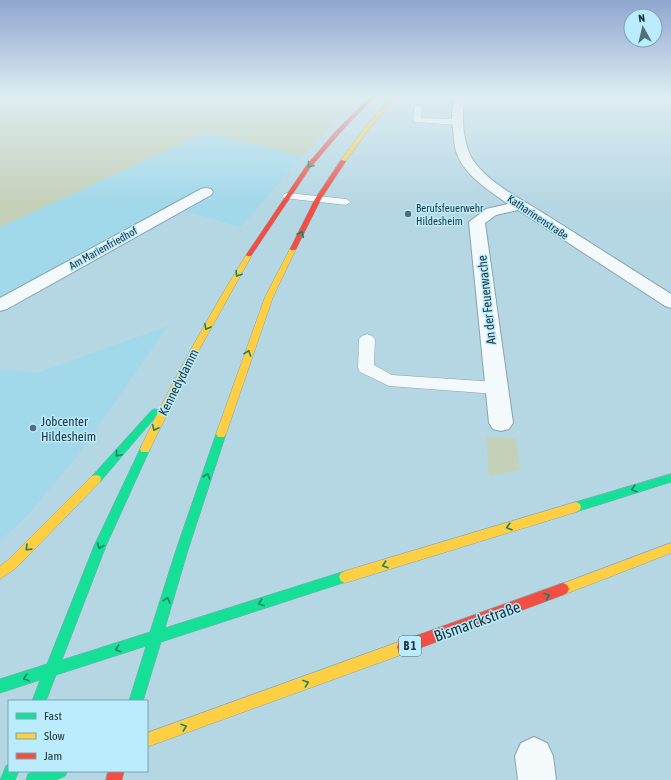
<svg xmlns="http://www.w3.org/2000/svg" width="671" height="780" font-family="'Asap Condensed',sans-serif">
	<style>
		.built { fill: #a1d8ea }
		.green { fill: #c4d0b8 }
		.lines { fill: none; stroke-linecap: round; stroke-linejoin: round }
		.lane-casing { stroke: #88a3ad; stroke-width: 1 }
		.street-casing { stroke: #88a3ad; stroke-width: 2 }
		.fast-casing { stroke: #88a3ad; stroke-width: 1 }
		.slow-casing { stroke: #88a3ad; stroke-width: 1 }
		.jam-casing { stroke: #88a3ad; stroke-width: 1 }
		.lane { fill: #f4f9fb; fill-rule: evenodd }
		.street { fill: #f4f9fb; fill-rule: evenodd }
		.fast { fill: #16e098; fill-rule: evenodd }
		.slow { fill: #ffcf43; fill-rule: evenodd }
		.jam { fill: #f24e42; fill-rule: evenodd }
		.oneway { stroke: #198266 }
		.poi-dot { fill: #526e78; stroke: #bbecfd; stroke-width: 1.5 }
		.labels { text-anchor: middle; stroke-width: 3; stroke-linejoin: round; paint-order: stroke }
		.far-poi-label { font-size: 11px; fill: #1c353e; stroke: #bbecfd; text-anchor: start }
		.far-street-label { font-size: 11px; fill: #1c353e; stroke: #bbecfd }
		.shield { fill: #bbecfd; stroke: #4c6c77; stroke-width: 1 }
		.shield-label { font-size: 12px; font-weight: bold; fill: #1c353e }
		.street-label { font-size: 13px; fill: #1c353e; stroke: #bbecfd }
		.poi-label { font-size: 13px; fill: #1c353e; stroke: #bbecfd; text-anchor: start }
		.near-street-label { font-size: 16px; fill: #1c353e; stroke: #bbecfd }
	</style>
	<rect width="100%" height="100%" fill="#b5d7e3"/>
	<path class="built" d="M205,133L302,156L241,227L174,208L0,301V227Z
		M168,326L79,454L25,518L0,541V369L37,373Z"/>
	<path class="green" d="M0,95H363L302,156L205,133L0,227Z
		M486,437L516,439L520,470L489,476Z"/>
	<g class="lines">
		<g class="lane-casing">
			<path id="lane" d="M415,105H418L422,107L421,118L458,119L462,122L458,125L415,122L413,117Z
				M288,193L346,199L351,202L346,205L284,198L283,196L284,194Z
				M367,334L372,336L375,339L374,365L392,375L496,382L502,384L504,388L502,392L496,394L389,386L360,372L358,368L359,339L362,336Z"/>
		</g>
		<g class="street-casing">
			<path id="street" d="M456,95H466C460,111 463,146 473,160C488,183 524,201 548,216C589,242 630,268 671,294V308L665,306L518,210L496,215L485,223L513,423L509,429L501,431L493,429L489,423L469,222L486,209L508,204C490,191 465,176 457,154C454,146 454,137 453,129C451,118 452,106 456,95Z
				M206,188L211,189L213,192L211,195L7,309L0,311V298L201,189Z
				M534,737L547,743L553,756L556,780H518L515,756L521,743Z"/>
		</g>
		<g class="fast-casing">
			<path id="fast" d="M155,409L158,410L160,412L158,414L100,482L96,483L92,482L91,479L92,476L152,410Z
				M221,430L224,431L226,434L188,550L165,628L345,571L349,573L351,577L349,581L161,642L143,701H129L146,646L56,675L46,701H32L40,680L0,693V679L47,664L94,546L140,449L141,446H149L150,449L106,546L62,660L150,632L176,550L216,434L218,431Z
				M671,474V482L576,512L572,510L571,507L572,504L576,502Z
				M9,764V771H19L15,780H0L6,766Z
				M37,771H68L65,776L56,780H26L28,774Z"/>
		</g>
		<g class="slow-casing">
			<path id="slow" d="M394,95H398L370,128L345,162H341V160L366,126Z
				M293,247L296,249L273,297L226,434L224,437H218L216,434L265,297L290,249Z
				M249,253L252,255L199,350L150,449L149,452H141L140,449C172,382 207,318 246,255Z
				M96,475L100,476L101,479L100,482L16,568L0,579V566L8,560L92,476Z
				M576,502L580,504L581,507L580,510L576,512L345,583L341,581L339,577L341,573L345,571Z
				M671,543V553L563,595L559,593L557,589L559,585Z
				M404,640L409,642L411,647L409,652L147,747V733Z"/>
		</g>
		<g class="jam-casing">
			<path id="jam" d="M372,95H376L339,134L310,168L251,256H247L246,255L306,166L335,132Z
				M341,160L346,161L321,199L296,249L295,250H291L290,249L315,199Z
				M563,583L567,585L569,589L567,593L563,595L404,654L399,652L397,647L399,642L404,640Z
				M108,771H124L122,780H106Z"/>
		</g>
		<use href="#lane" class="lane"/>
		<use href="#street" class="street"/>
		<use href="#fast" class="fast"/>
		<use href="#slow" class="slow"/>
		<use href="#jam" class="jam"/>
	</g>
	<defs><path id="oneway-chevron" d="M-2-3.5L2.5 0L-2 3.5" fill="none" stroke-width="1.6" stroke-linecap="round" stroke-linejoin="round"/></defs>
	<g class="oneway">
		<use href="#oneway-chevron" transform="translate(310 165) rotate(128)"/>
		<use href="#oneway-chevron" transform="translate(301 234) rotate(-64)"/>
		<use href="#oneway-chevron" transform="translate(238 274) rotate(122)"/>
		<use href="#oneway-chevron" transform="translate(207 327) rotate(119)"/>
		<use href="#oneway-chevron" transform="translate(248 353) rotate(-71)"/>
		<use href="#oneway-chevron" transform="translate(155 428) rotate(115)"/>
		<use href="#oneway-chevron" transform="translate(118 454) rotate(131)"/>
		<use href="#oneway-chevron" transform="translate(207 476) rotate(-71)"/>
		<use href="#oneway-chevron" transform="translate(634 489) rotate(163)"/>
		<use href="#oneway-chevron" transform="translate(509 527) rotate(163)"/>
		<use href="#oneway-chevron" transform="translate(100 546) rotate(113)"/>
		<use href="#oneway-chevron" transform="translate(28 548) rotate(136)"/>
		<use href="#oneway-chevron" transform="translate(385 565) rotate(163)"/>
		<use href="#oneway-chevron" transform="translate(547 596) rotate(-21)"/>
		<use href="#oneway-chevron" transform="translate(167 600) rotate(-73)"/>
		<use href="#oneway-chevron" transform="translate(261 603) rotate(162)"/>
		<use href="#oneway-chevron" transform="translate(118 649) rotate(163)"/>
		<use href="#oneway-chevron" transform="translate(26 678) rotate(162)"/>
		<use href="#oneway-chevron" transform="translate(306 683) rotate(-20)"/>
		<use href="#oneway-chevron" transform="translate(184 727) rotate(-19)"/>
	</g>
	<linearGradient id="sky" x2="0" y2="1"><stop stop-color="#8fa6cf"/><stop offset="0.47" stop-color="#deedf2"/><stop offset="1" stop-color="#deedf2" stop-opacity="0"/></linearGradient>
	<rect width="671" height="204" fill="url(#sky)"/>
	<g class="poi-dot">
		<circle cx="408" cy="214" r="4"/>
		<circle cx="33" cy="428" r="4"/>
	</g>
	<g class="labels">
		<g class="far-poi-label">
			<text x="416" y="212">Berufsfeuerwehr<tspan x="416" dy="13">Hildesheim</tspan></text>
		</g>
		<g class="far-street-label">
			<text transform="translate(538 217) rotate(34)" y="4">Katharinenstraße</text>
			<text transform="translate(103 248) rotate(-29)" y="4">Am Marienfriedhof</text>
		</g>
		<rect class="shield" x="399" y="636" width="22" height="20" rx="3"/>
		<g class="shield-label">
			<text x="410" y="650">B 1</text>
		</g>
		<g class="street-label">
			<text transform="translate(486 300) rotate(-96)" y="5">An der Feuerwache</text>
			<text transform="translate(178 382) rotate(-63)" y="5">Kennedydamm</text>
		</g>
		<g class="poi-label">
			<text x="41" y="426">Jobcenter<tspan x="41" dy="15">Hildesheim</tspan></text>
		</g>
		<g class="near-street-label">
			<text transform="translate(477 621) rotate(-20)" y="6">Bismarckstraße</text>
		</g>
	</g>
	<rect x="8" y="700" width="140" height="72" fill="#bbecfd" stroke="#7ba3b1"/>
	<rect x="16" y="713" width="20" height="6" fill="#16e098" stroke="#7ba3b1"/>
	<text x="44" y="720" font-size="12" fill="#1c353e">Fast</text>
	<rect x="16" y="733" width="20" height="6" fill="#ffcf43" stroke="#7ba3b1"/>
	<text x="44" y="740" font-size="12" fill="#1c353e">Slow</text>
	<rect x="16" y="753" width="20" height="6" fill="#f24e42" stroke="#7ba3b1"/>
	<text x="44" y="760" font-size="12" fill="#1c353e">Jam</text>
	<g transform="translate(643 28) rotate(352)"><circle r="19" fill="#bbecfd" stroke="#7ba3b1"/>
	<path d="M0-3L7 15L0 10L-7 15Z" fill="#526e78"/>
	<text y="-6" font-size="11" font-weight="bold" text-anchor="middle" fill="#1c353e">N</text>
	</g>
</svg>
